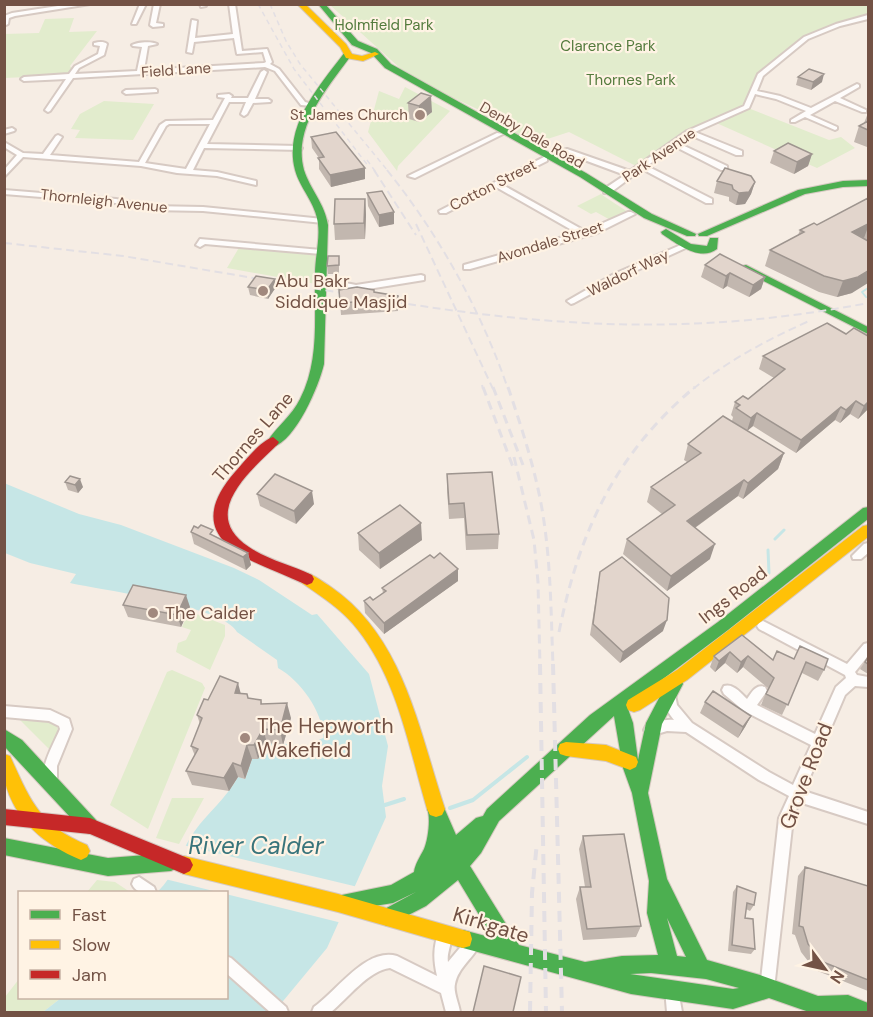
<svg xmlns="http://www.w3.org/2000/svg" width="873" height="1017" font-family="'DM Sans',sans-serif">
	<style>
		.green { fill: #e2eccd }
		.water { fill: #c6e6e6 }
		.pier { fill: #f6ede4 }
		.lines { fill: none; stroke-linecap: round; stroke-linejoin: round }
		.stream-far2 { stroke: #c6e6e6; stroke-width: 2 }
		.stream-far1 { stroke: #c6e6e6; stroke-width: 3 }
		.stream { stroke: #c6e6e6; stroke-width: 4 }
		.street-casing { stroke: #d7cac3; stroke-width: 4 }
		.fast-casing { stroke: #d6c9c1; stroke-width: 2 }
		.slow-casing { stroke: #d6c9c1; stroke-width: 2 }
		.jam-casing { stroke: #d6c9c1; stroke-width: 2 }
		.street { fill: #fefcfb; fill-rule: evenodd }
		.fast { fill: #4caf50; fill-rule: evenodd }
		.slow { fill: #ffc107; fill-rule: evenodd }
		.jam { fill: #c62828; fill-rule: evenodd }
		.rail-far3 { stroke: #e3dfe3; stroke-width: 1.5; stroke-dasharray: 5 4; stroke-linecap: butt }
		.rail-far2 { stroke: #e3dfe3; stroke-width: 2; stroke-dasharray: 8 4.5; stroke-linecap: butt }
		.rail-far1 { stroke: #e3dfe3; stroke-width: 3; stroke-dasharray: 9 6; stroke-linecap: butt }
		.rail { stroke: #e3dfe3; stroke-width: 4; stroke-dasharray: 11 8; stroke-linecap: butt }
		.wall { fill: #c2b7af }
		.shaded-wall { fill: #9e958f }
		.building { fill: #e2d5cc; stroke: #9e958f; stroke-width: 1.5 }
		.poi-dot { fill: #a1887d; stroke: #fff3e4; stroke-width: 2 }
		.labels { text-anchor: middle; stroke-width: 4.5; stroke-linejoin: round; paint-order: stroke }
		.far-park-label { font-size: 15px; fill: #537a3c; stroke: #fff3e4 }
		.far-street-label { font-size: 15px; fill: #735245; stroke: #fff3e4 }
		.far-poi-label { font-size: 15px; fill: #735245; stroke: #fff3e4; text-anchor: end }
		.poi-label { font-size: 18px; fill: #735245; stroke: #fff3e4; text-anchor: start }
		.street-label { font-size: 18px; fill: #735245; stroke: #fff3e4 }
		.near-poi-label { font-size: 21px; fill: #735245; stroke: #fff3e4; text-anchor: start }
		.near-street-label { font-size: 21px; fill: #735245; stroke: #fff3e4 }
		.near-water-label { font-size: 24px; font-style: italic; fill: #38747b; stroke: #fff3e4 }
	</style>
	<rect width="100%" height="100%" fill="#f6ede4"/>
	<path class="green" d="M330,5H868V17L838,25L806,38L760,75L748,108L829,140L841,137L855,148L817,168L712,121L638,167L569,132L529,145L503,127L492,116L456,99L446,98L401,69Z
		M74,18L69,32L97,31L70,66L72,69L69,75L5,78L4,34L39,33L45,19Z
		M405,87L450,111L398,166L397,171L368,132L379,91L399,99Z
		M104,101L154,104L133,140L75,138L80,130L71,129L80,114Z
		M601,194L605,197L631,214L614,222L596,212L591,214L577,206Z
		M240,246L315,254L316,284L227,268Z
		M189,611L225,625V636L210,670L176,652L178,643L186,640L191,630L182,627Z
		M172,670L202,683L205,688L148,829L110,805L167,672Z
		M26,718L53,722L57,725L58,733L49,749L20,720Z
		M172,798H204L179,844L156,838Z
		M97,880L115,882L130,892H87Z
		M19,979L20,998H61L43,1012H5V997Z"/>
	<path class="water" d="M4,483L79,514L121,525L234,568L259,580L312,615L317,614L369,674L388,746L382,786L386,817L327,948L274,1012H43L61,998H226V892H157C175,876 180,852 194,832C209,811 224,801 238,777L245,779L252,759H258L267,743L307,745L323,738C324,713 300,680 278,668L277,660L237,632C224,606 102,590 70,583L76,574L30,563L5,553Z"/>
	<path class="pier" d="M183,845L358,887L342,923L165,879Z"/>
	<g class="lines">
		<path class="stream-far2" d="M866,297L862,292L868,288"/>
		<path class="stream-far1" d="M775,539L784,530
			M748,589L769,573L768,550"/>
		<path class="stream" d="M385,805L404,799
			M450,808L473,800L527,757"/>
		<g class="street-casing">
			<path id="street" d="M71,4H90L15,16L9,18L8,24L4,26V16L12,13Z
				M140,4H146L136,24H132Z
				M154,4H160L156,23L163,24V26L153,27L150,25Z
				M200,4H206V6L201,7Z
				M229,4H235L242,51L267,49L272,62L270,64L279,69L305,102L312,104V106L301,105L275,71L265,67L73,78L50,111L48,112L45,110L66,79L24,81L21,79L24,77L69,74L75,66L98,54L100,46L94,45V43C98,42 104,41 107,44L104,55L79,68L75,74L137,71L142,47L133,46L132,45C137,42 152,41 157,44L148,46L144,70L264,63L266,62L263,52L237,54L234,38L194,42L192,53L187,52L192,20L197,21L195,38L233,34Z
				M868,15V19L840,26L808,39L763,76L757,91L780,96L811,108L857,84L859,85V87L840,98L866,110V112H862L835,101L810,115L837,127V129L835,130L805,117L795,122H791V120L806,111L776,99L755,94L749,108L695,132L742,151V155H736L690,135L678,143L727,166V170H721L674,146L647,166L712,199V203H706L642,169L610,193H604V189L625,175L560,151L567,149L630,171L687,131L744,106L758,74L804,37L836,24Z
				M264,70L267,72L255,99H268L271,101L270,102L253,103L247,114L244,116L241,114L246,102H229L207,144L298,146L302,148L301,150L204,148L193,170L217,172L256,181V185L217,176L177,173L141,166L23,157L4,177V170L17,155L4,147V142L23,153L43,154L56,136L58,135L62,137L50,155L139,162L160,125L166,121L213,120L225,98L218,97V95L229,94L232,96L231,98H248L261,72ZM169,124H210L186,169L145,163L166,126Z
				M155,89L157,90V92L126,94L123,92L126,90Z
				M12,128L15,130L14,131L4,134V130Z
				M497,133L503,134L415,178L408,176Z
				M544,157H547V161L501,184L585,231L628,212H631L635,214L597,233L470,269H464V265L577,233L496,187L446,213H440L439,211Z
				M4,190L116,199L150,206L203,207L323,219L327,221L323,223L203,211L150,210L116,203L4,194Z
				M200,239L321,250L325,252L321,254L205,244L200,247L196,245Z
				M683,244H686L690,246L620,278L574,303L571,304L567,301L614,274Z
				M421,275L424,276V280L356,291L320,284L316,281L320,278L356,285Z
				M868,543V553L861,559H853L852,556L864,544Z
				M763,621L847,664L864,644L868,643V656L855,672L857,675L868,677V687L855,686L845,695L804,791L868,812V824L799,802L793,818L774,989L772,994L767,996L762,994L760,989L779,818L789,796L759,780L686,732L667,731L650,736L646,734L644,730L646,726C655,722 664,719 674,720C667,711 661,702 666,690L670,689L674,690L677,705L692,723L769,772L793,785L811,745L744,711L724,694L722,690L724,686C733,683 741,693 747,699C752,692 756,684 765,687L767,691L757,705L815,734L836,687L846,678L845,675L759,629L757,626L759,623Z
				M4,706L50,710L69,719L72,729L57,766V783L55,787L50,789L45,787C38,769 53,746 60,729L59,726L49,721L4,717Z
				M139,877L154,887L156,892C146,892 137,895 132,884L134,879Z
				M445,927L450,929C455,940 446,951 448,962L469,937L474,935L479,937L481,942C475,957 458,967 455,984C453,992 459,1004 460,1012H446L441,993L390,968C369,970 347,999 331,1012H312L314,1007C337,991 366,947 397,956L437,976C433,959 433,945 440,929Z
				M226,956L231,958L286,1007L288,1012H270L226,973Z
				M672,982L677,984L682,1012H667L665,989L667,984Z"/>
		</g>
		<g class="fast-casing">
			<path id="fast" d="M318,4H325L358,41L377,49L391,64L586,173L652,214L696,234L695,236H687L644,218L580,177L385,68L371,53L352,45Z
				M345,52L352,54C329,87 292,126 304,170C310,189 325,204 328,225L324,364C319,386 296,440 273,447L267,442C276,427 292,416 300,399C320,360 314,316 315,274C315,257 320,240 318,224C316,203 300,189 295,170C283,125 321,84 345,52Z
				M868,180V186L843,187L805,194L707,236H699L698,234L798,190L843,181Z
				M666,229L691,244L707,246L710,238H718L717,249C700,262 677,244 662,234L661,232Z
				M746,265L868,327V334L742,270V266Z
				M868,507V519L728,630L627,706L633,723L638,760L646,723L669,679L675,677L681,679L683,684L662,724L648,793L667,879L707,960L760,975L818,996L848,995L868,1003V1012H809L769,998L733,1009L631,994L463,948L456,946L454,939L456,932L463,930L493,938L458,880L426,906L387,926L381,923L378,917L381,911L416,892L393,903L343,911L337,908L334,902L337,896L391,885L414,872C415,864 420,857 424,849C428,840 431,817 427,809L430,803L436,801L442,803L456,835L476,818L483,816L487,809L590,715L718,622L863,508ZM614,716L623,768L632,793L649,881L647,913L658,955L622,956L585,962L519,945L470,866L481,853L499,821ZM667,918L686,957L677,956ZM651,973L706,979L739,988L733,989L630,974Z
				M4,729L22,740L96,820L99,826L96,832L90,834L84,832L4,746Z
				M4,838L108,858L171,853L177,856L180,862L177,868L171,871L108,876L4,855Z"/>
		</g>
		<g class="slow-casing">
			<path id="slow" d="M297,4H305L346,44L352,54L362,56L375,52L379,54L363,61L346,58L340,47Z
				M868,525V537L687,680L640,710L634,712L628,710L626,705L628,700L677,670L863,526Z
				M307,573C316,576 323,582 331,587C404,637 419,731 445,809L442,815L436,817L430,815L427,809C409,748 398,681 358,630C343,610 322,597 302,583L300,579L302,575Z
				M566,742L606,745L636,757L638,762L636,767L630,770L606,761L566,756L560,754L558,749L560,744Z
				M4,754L10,756C30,800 39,825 87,845L90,851L87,857L81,860C45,845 15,821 5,782C3,773 4,762 4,754Z
				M184,856L338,894L463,930L470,932L472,939L470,946L463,948L338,912L184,874L178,871L175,865L178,859Z"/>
		</g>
		<g class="jam-casing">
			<path id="jam" d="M273,437L279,442L277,445C249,472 199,514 249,547C268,560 292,565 312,575L314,579L312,583L307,585C297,581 287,576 277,572C225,552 188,526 235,472C245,461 259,442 273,437Z
				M4,809L90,818L190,859L193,865L190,871L184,874L90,834L4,825Z"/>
		</g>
		<use href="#street" class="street"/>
		<use href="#fast" class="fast"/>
		<use href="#slow" class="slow"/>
		<use href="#jam" class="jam"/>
		<path class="rail-far3" d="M258,4L294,69L369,167
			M270,4L286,41L300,64L388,171
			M367,160L375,171"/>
		<path class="rail-far2" d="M374,170L416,235
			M387,170C439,235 481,310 508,389
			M416,224L493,389
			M4,243L123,256L354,295
			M383,300C554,328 697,336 868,303
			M482,385L483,389
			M693,389C729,360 767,340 809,321"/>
		<path class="rail-far1" d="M483,387L513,467
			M493,387L523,465
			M508,387C522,429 536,471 543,515C551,565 551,615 553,666
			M514,457L534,540L538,582L540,666
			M559,632C579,532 615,454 695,387"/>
		<path class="rail" d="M540,664L546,1012
			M553,664L562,1012
			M530,1012L532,893L537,842"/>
	</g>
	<path class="wall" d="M798,77L822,82L811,90L796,85Z
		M421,93L432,112L419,122L409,119L408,103Z
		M868,113V146L867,147L854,142L859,126L864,123Z
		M311,137L365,168V179L331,187L319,169V158L312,148Z
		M774,151L812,154L808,166L794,174L770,163Z
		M717,181L755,182L751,194L745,204L736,205L729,201V197L714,193Z
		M367,193L394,224L379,227L368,206Z
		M868,198V241L852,293L837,297L819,292L765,266L770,250L798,235L800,230L817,225Z
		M365,199L366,215L365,239L335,240L334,224Z
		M339,256V274H328L327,266Z
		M705,265L765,277L761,289L749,297L727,286L723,289L701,277Z
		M248,287H276L268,299L250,295Z
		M339,290L374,292L398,296V311L341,315Z
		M827,323L868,409L858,419L850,414L840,423L835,420L796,453L753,426L747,431L732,421L733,417L731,415L735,402L748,399L774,378L759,369L763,356Z
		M688,444L784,453L778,469L743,499L738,496L695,528L710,559L667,591L623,554L627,539L662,514L647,502L651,487L687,462L684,460Z
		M447,474L499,534L498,549L466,550L464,518L449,519L447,489Z
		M65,482L83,487L78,493L68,490Z
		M257,494L314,504L296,524L260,506Z
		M191,532L215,536L248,553L251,565L246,570L194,544Z
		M358,533L422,540L380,569L359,550Z
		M434,558L458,569V581L384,634L365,613L364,601L373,600L383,593L382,588Z
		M600,572L663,631L620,663L590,635Z
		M123,605L190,607L181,627L128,617Z
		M742,635L773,660L794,659L800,646L824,670L818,681L802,673L782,715L761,705L768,688L743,667L737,673L725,663L715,672L710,667L714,656Z
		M868,657V674L860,669Z
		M241,694L248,698L261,700L262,704L291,718L283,745L267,743L258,759H252L245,779L238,777L229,791L192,785L186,771L195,756L191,746L200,724L197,715L208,700Z
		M705,702L751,716L745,727L738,738L700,713Z
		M583,836L641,926L636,937L583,940L576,899L580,887H585L579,849Z
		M805,867L868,886V991L815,970L801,952L795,935L792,934L798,876Z
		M737,886L754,905L750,911L746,909L745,918L755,949L751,954L728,951L733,892Z"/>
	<path class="shaded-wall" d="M824,74L822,82L811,90L813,82Z
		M431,96L432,112L419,122V106Z
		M812,154L808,166L794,174L797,162Z
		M365,168V179L331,187L330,175Z
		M755,182L751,194L745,204L736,205L739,193Z
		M365,199L366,215L365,239L364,223Z
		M394,212V224L379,227V215Z
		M868,224V227L864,238L852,232Z
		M868,271V283L852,293L837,297L843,281Z
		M730,273L727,286L723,289L726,276Z
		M765,277L761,289L749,297L753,285Z
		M275,279L276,287L268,299L267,290Z
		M856,401L850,414L840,423L846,410Z
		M868,402V409L858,419L864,406Z
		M841,407L835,420L796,453L801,440Z
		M757,413L753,426L747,431L751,418Z
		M784,453L778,469L743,499L748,483Z
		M80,479L83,487L78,493L75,485Z
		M744,480L738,496L682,537L687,521Z
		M312,491L314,504L296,524L294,511Z
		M421,523L422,540L380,569L379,553Z
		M715,544L710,559L667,591L671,576Z
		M248,553L251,565L246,570L243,557Z
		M458,569V581L384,634V623Z
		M186,595L190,607L181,627L177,615Z
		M667,620L663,631L620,663L623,652Z
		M730,652L725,663L715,672L719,661Z
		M748,656L743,667L737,673L741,662Z
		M238,683L242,698L235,693Z
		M287,703L291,718L283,745L280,730Z
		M751,716L745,727L738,738L743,727Z
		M263,729L267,743L258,759L254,745Z
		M247,745L252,759L245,779L241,766Z
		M233,763L238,777L229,791L224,778Z"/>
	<path class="building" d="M809,69L824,74L813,82L798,77Z
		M421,93L431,96L419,106L408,103Z
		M868,121V130L859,126Z
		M336,132L365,168L330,175L318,158L324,157L311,137Z
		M788,143L812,154L797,162L774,151Z
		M725,168L751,176L755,182L749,192L739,193L733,189L732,185L717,181Z
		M382,191L394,212L379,215L367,193Z
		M868,198V224L852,232L868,241V271L858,277L843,281L824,276L770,250L804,232L800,230L814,223L817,225Z
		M335,199H365L364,223L334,224Z
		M720,254L765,277L753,285L730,273L726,276L705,265Z
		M328,256H339V265L327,266Z
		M256,276L275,279L267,290L248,287Z
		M357,287L374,290V292L398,296V299L340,303L339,290Z
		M827,323L846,334L854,328L868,336V402L864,406L856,401L846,410L841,407L801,440L757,413L751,418L736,408L740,405L735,402L743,396L748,399L785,369L763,356Z
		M723,416L784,453L748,483L744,480L687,521L715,544L671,576L627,539L675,505L651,487L701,453L688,444Z
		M492,472L499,534L467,535L464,503L449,504L447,474Z
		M275,474L312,491L294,511L257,494Z
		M70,476L80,479L75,485L65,482Z
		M400,505L421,523L379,553L358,533Z
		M201,525L213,530L210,534L248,553L243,557L191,532L194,526L198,528Z
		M440,553L458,569L384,623L364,601L370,597L373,600L386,591L382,588L430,555L434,558Z
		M622,557L669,598L667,620L623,652L593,624L600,572Z
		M133,585L186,595L177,615L123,605Z
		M742,635L773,660L777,651L794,659L800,646L828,659L824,670L806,662L788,705L766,694L774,678L748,656L741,662L730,652L719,661L714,656Z
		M868,657V664L865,662Z
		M220,676L238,683L235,693L247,694L248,698L261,700V704L287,703L280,730L263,729L254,745H247L241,766L233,763L224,778L186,771L198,749L191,746L202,718L197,715L204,699L208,700Z
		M713,691L751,716L743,727L705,702Z
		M624,834L641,926L587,929L580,887H591L583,836Z
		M805,867L868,886V980L823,962L808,944L803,927L799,926Z
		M737,886L756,893L754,905L747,903L745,918L753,919L755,949L732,945Z
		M484,966L521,977L513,1012H473Z"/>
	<g class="poi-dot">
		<circle cx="420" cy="115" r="6"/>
		<circle cx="263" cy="291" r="6"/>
		<circle cx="153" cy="613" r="6"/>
		<circle cx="245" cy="738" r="6"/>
	</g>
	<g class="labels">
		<g class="far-park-label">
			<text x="384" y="30">Holmfield Park</text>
			<text x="608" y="51">Clarence Park</text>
			<text x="631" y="85">Thornes Park</text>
		</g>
		<g class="far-street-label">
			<text transform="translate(176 70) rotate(-4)" y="5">Field Lane</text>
			<text transform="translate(532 135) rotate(30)" y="5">Denby Dale Road</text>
			<text transform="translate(659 155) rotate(-34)" y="5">Park Avenue</text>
			<text transform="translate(493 185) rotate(-27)" y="5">Cotton Street</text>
			<text transform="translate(104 201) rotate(6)" y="5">Thornleigh Avenue</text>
			<text transform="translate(550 242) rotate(-17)" y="5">Avondale Street</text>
			<text transform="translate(628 273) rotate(-26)" y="5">Waldorf Way</text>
		</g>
		<g class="far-poi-label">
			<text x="408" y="120">St James Church</text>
		</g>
		<g class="poi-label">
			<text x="275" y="287">Abu Bakr<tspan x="275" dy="21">Siddique Masjid</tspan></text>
			<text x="165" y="619">The Calder</text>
		</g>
		<g class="street-label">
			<text transform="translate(253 437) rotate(-49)" y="6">Thornes Lane</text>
			<text transform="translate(733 595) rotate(-38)" y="6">Ings Road</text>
		</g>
		<g class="near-poi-label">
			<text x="257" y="733">The Hepworth<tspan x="257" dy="24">Wakefield</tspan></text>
		</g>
		<g class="near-street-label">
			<text transform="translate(806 776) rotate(-69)" y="7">Grove Road</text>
			<text transform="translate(491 925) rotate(17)" y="7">Kirkgate</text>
		</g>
		<g class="near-water-label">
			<text x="256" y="854">River Calder</text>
		</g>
	</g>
	<rect width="873" height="1017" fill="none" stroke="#735245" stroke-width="12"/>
	<rect x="18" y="891" width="210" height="108" fill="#fff3e4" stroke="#c7b3a4" stroke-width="1.5"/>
	<rect x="30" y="910" width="30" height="9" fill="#4caf50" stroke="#c7b3a4" stroke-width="1.5"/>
	<text x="72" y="921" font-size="18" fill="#735245">Fast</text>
	<rect x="30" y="940" width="30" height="9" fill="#ffc107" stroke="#c7b3a4" stroke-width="1.5"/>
	<text x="72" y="951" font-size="18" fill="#735245">Slow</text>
	<rect x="30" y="970" width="30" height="9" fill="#c62828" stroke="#c7b3a4" stroke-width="1.5"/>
	<text x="72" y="981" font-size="18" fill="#735245">Jam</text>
	<g transform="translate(825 969) rotate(123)" stroke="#fff3e4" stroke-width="4.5" paint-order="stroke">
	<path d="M0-4.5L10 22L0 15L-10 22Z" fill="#735245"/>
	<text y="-9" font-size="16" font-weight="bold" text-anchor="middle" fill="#735245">N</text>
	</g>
</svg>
